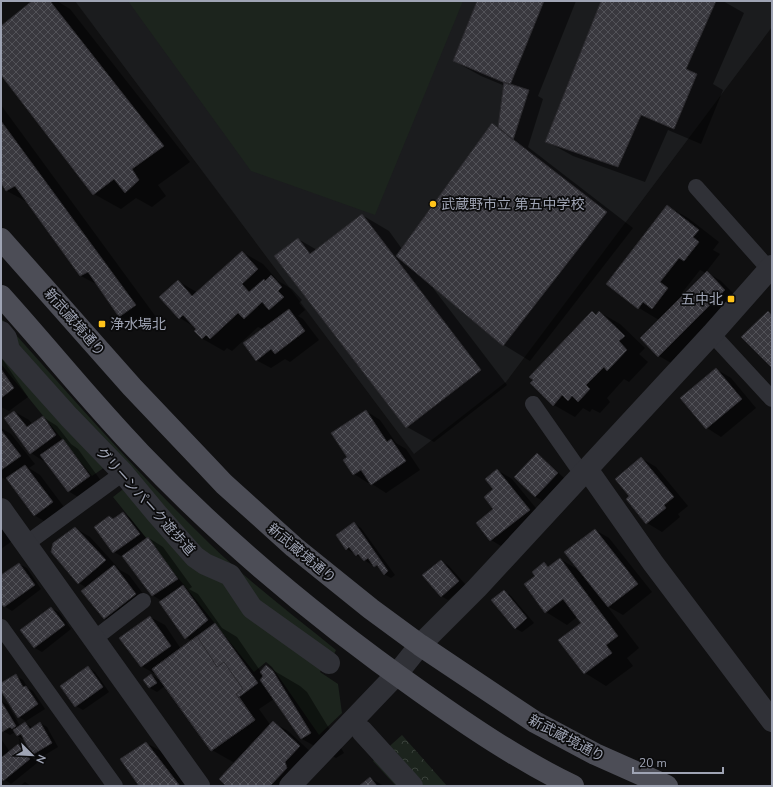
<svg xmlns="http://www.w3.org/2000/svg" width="773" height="787" font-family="'Nunito Sans','Noto Sans JP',sans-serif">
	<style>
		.built { fill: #1b1c1e }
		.park { fill: url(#park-crowns) }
		.garden { fill: #1c241d }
		.shadow { fill: #0007; fill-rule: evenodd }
		.building { fill: url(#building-cross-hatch); stroke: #2a292d }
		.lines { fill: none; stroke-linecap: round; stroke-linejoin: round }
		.lane { stroke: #303137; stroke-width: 16 }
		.street { stroke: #303137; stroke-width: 22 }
		.primary { stroke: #4c4d56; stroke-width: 22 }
		.poi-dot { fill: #ffc31a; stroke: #0b0b0c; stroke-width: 1.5 }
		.labels { text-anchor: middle; stroke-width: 3.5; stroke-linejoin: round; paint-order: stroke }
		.poi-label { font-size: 14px; fill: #9fa4b4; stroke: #0b0b0c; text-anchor: start }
		.street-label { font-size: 14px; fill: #9fa4b4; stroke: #0b0b0c }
	</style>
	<defs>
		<pattern id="park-crowns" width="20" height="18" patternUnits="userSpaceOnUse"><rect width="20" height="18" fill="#1c241d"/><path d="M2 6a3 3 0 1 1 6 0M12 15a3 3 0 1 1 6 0" fill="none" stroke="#3a413b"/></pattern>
		<pattern id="building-cross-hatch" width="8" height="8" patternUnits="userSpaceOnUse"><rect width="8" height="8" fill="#39383e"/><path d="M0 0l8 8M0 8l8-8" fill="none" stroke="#525258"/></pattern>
	</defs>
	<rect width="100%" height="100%" fill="#101011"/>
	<path class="built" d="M75,1H772V27L506,382L414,454Z"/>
	<path class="park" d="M402,735L447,786H396L373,761Z"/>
	<path class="garden" d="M128,1H463L375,215L251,171Z
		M1,318C69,394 136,472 209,543C249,582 293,615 336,650L331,660L210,561L1,325Z
		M1,341L108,465L92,476L1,364Z
		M127,486L224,581L323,667L320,672L338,684L342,713L319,735L272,667L266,662L254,672L113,497Z"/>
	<path class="shadow" d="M34,1H57L70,9L190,162L158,185L166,196L152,207L136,198L121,209L94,194L1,74V27Z
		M478,1H576L538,96L543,99L528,147L633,228L530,361L504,345L430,284L507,385L434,442L407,427L298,239L317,250L362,215L389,231L402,249L499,128L505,86L481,76L454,61Z
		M602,1H723L744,13L713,84L723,90L701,144L668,130L645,182L573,156L546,141Z
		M1,105L156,317L140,328L119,316L100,286L81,276L29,203L7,191L1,181Z
		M667,206L688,218L719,242L713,250L720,254L706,272L721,281L739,299L673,364L659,356V320L639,308L607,283ZM700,270L706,273L683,296L681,294Z
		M242,252L263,264L278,281L292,289L302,300L299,303L305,310L298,316L303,319L319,340L290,362L285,359L271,368L256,360L263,329L258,327L232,351L227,348L224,351L203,339L196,331L198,329L196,328L180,318L178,281L198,293Z
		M592,312L597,315L599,312L620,324L645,348L639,354L648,362L629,382L624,379L607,398L610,402L600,413L592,409L590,412L583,408L575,417L554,405Z
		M1,357L28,397L9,411L1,407Z
		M716,369L731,378L756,408L721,437L707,428Z
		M366,411L380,420L396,443L406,449L420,470L386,493L372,484L370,482L368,483L354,474L348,457Z
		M15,412L29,420L33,425L43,417L57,426L71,444L78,449L104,485L83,500L68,491L45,462L31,453Z
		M1,428L11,434L35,464L29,468L40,475L67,511L49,524L34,515L10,482L1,477Z
		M537,455L544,459L564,478L543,501L536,497L515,477Z
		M641,458L656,467L688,506L678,514L680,517L662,532L647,523L627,499L631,496Z
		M497,470L512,479L544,518L506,549L491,540L477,523L495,509V489Z
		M123,513L130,518L147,539L149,538L163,547L192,587L189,589L198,594L222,628L237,637L261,672L266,666L300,686L307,692L344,753L336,758L302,739L274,699L259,709L271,726L274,723L288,731L314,755L292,786H227L238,759L233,762L212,750L165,686L157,692L150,688L144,680L151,675L162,681L157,675L141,666L150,617L165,625L181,649L192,641L186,638L162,601L152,595L123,555L121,556L114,552V520Z
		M354,523L361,528L395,575L391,578L384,574L382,570L373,564L372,565L347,549Z
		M1,525L12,541L1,549Z
		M75,528L90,537L120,570L129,575L150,603L119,627L104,618L87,588L79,583L52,551Z
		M595,530L609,538L652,592L623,615L607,606L639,648L627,658L633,666L606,686L585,673L560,640L582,623L577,617L567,625L546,612L536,576L544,563L550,567L560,559L580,571Z
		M441,561L448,565L466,585L448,600L441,596Z
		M19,564L27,568L41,589L12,611L4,606L1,602V576Z
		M504,591L511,596L534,623L522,632L515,628Z
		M51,608L59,612L71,629L42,652L35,648L21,630Z
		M88,667L95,672L109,692L83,710L76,706Z
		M16,676L23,680L28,688L33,691L45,709L26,721L19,717L1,689V684Z
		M1,701L8,705L20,726L25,723L33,728L40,723L47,727L58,747L40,758L33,754L25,740L17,736L15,732L10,735L3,731L1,728Z
		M1,739L10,752L18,745L25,749L37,763L11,784L1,777Z
		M146,743L161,751L187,786H140Z
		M370,778L384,786H360Z
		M25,782L31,786H20Z"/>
	<path class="building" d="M32,1H50L164,146L132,169L139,180L125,193L114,179L93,195L1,75V26Z
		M477,1H544L510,85L453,61Z
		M601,1H716L686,69L697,74L674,129L641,115L618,167L545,142Z
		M504,82L529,90L513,140L498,127Z
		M1,121L136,305L119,317L88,272L80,276L15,186L6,191L1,183Z
		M492,123L607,212L503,346L396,256Z
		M667,205L699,230L693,237L699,242L684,261L679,258L660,282L668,288L652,309L643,302L638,309L606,284Z
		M362,214L481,370L406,428L274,256L298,238L310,254Z
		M242,251L258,269L242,284L249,292L264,279L265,281L271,275L282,287L278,291L284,297L269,310L262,302L244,319L238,313L210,339L206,335L202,339L194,331L196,329L183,315L179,319L159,297L178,280L192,296Z
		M707,271L725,290L658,357L640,338Z
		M289,309L305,331L275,354L271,349L256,361L243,343Z
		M592,311L596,315L599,311L625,336L619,341L627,350L607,371L604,367L586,385L590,389L578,402L572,396L568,401L562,395L553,406L530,383L533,380L529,377Z
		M768,311L772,316V366L771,367L741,337Z
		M716,368L742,399L706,429L680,398Z
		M1,369L14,388L1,398Z
		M366,410L387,442L391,439L406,461L371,485L361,470L353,475L343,460L347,457L331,433Z
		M14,411L27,427L43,416L56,435L30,454L4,418Z
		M1,430L21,456L1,470Z
		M63,439L90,476L68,492L40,455Z
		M537,453L558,473L535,497L514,477Z
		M641,457L674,497L664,505L666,508L646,524L626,499L629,496L615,479Z
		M25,465L53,502L34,516L6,478Z
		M497,469L530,510L490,541L476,523L493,509L484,497L493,489L485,479Z
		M123,512L140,534L113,553L94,527L109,516L113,519Z
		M354,522L388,571L384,575L377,565L374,567L368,558L364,561L358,554L356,556L349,547L346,550L336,535Z
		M75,527L106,560L78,584L51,552L53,543Z
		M595,529L638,584L608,607L564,552Z
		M148,537L178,579L152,596L122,556Z
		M560,558L618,636L606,645L612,653L584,674L558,640L581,623L563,599L545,613L524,584L535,576L532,572L544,562L548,567Z
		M441,560L459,581L441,597L422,575Z
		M19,563L35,585L4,607L1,604V575Z
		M114,565L136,594L104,619L81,591Z
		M183,585L208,620L185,639L159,602Z
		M504,590L527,618L515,629L491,600Z
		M51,607L65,625L34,648L20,630Z
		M150,616L171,646L141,667L119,638Z
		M215,623L258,683L239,697L255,720L211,751L152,669Z
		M197,636L217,667L224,662L243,689L236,694L255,720L211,751L152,669Z
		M266,665L273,671L311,733L301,739L260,680L263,676L260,672Z
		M88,666L103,687L75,707L60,686Z
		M16,674L23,687L26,686L38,704L18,718L1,691V683Z
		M151,674L157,683L149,688L143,680Z
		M1,701L16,726L12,729L10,727L2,732Z
		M273,721L300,746L285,762L287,768L270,786H226L219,779Z
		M25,722L30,729L40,722L52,743L32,755L21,734L17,736L13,730Z
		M146,742L180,786H139L120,759Z
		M18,744L30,759L3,781L1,778V758Z
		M370,777L377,786H359Z"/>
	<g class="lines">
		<path class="lane" d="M696,187L769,269
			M712,334L772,399
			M533,404L582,474
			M26,544L123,473
			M1,627L115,786
			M94,639L143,601"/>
		<path class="street" d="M1,332L6,338L9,350L69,417L123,473L157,514L195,557L205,564L230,575L252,608L329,663
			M587,469L653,563L772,721
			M1,509L199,786
			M362,731L412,786
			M290,786L396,675L420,645L477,588L712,334L772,266"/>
		<path class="primary" d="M1,239L132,387L208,467L224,484L294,547L371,609L420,645L535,722L595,754L667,786
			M1,296C48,348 91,402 140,453C225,542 320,621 421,692C469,726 519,760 573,786"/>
	</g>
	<g class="poi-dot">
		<circle cx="433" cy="204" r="4"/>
		<rect x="727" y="295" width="8" height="8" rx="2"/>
		<rect x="98" y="320" width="8" height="8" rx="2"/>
	</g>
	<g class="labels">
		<g class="poi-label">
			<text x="441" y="209">武蔵野市立 第五中学校</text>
			<text x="723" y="304" text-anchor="end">五中北</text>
			<text x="110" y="329">浄水場北</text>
		</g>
		<g class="street-label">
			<text transform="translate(75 322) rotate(49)" y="5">新武蔵境通り</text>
			<text transform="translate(146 501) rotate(48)" y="5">グリーンパーク遊歩道</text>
			<text transform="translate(302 553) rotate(40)" y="5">新武蔵境通り</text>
			<text transform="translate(567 738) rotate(28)" y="5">新武蔵境通り</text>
		</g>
	</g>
	<rect width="773" height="787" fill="none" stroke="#9fa4b4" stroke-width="4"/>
	<g transform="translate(32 755) rotate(114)" stroke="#0b0b0c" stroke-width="3" paint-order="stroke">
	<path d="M0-3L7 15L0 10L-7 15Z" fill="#9fa4b4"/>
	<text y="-6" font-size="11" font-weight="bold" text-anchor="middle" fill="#9fa4b4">N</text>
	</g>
	<path d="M633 767v6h90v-6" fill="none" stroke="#9fa4b4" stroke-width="2"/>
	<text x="639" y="767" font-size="12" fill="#9fa4b4" stroke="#0b0b0c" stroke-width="3" paint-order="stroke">20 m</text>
</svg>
